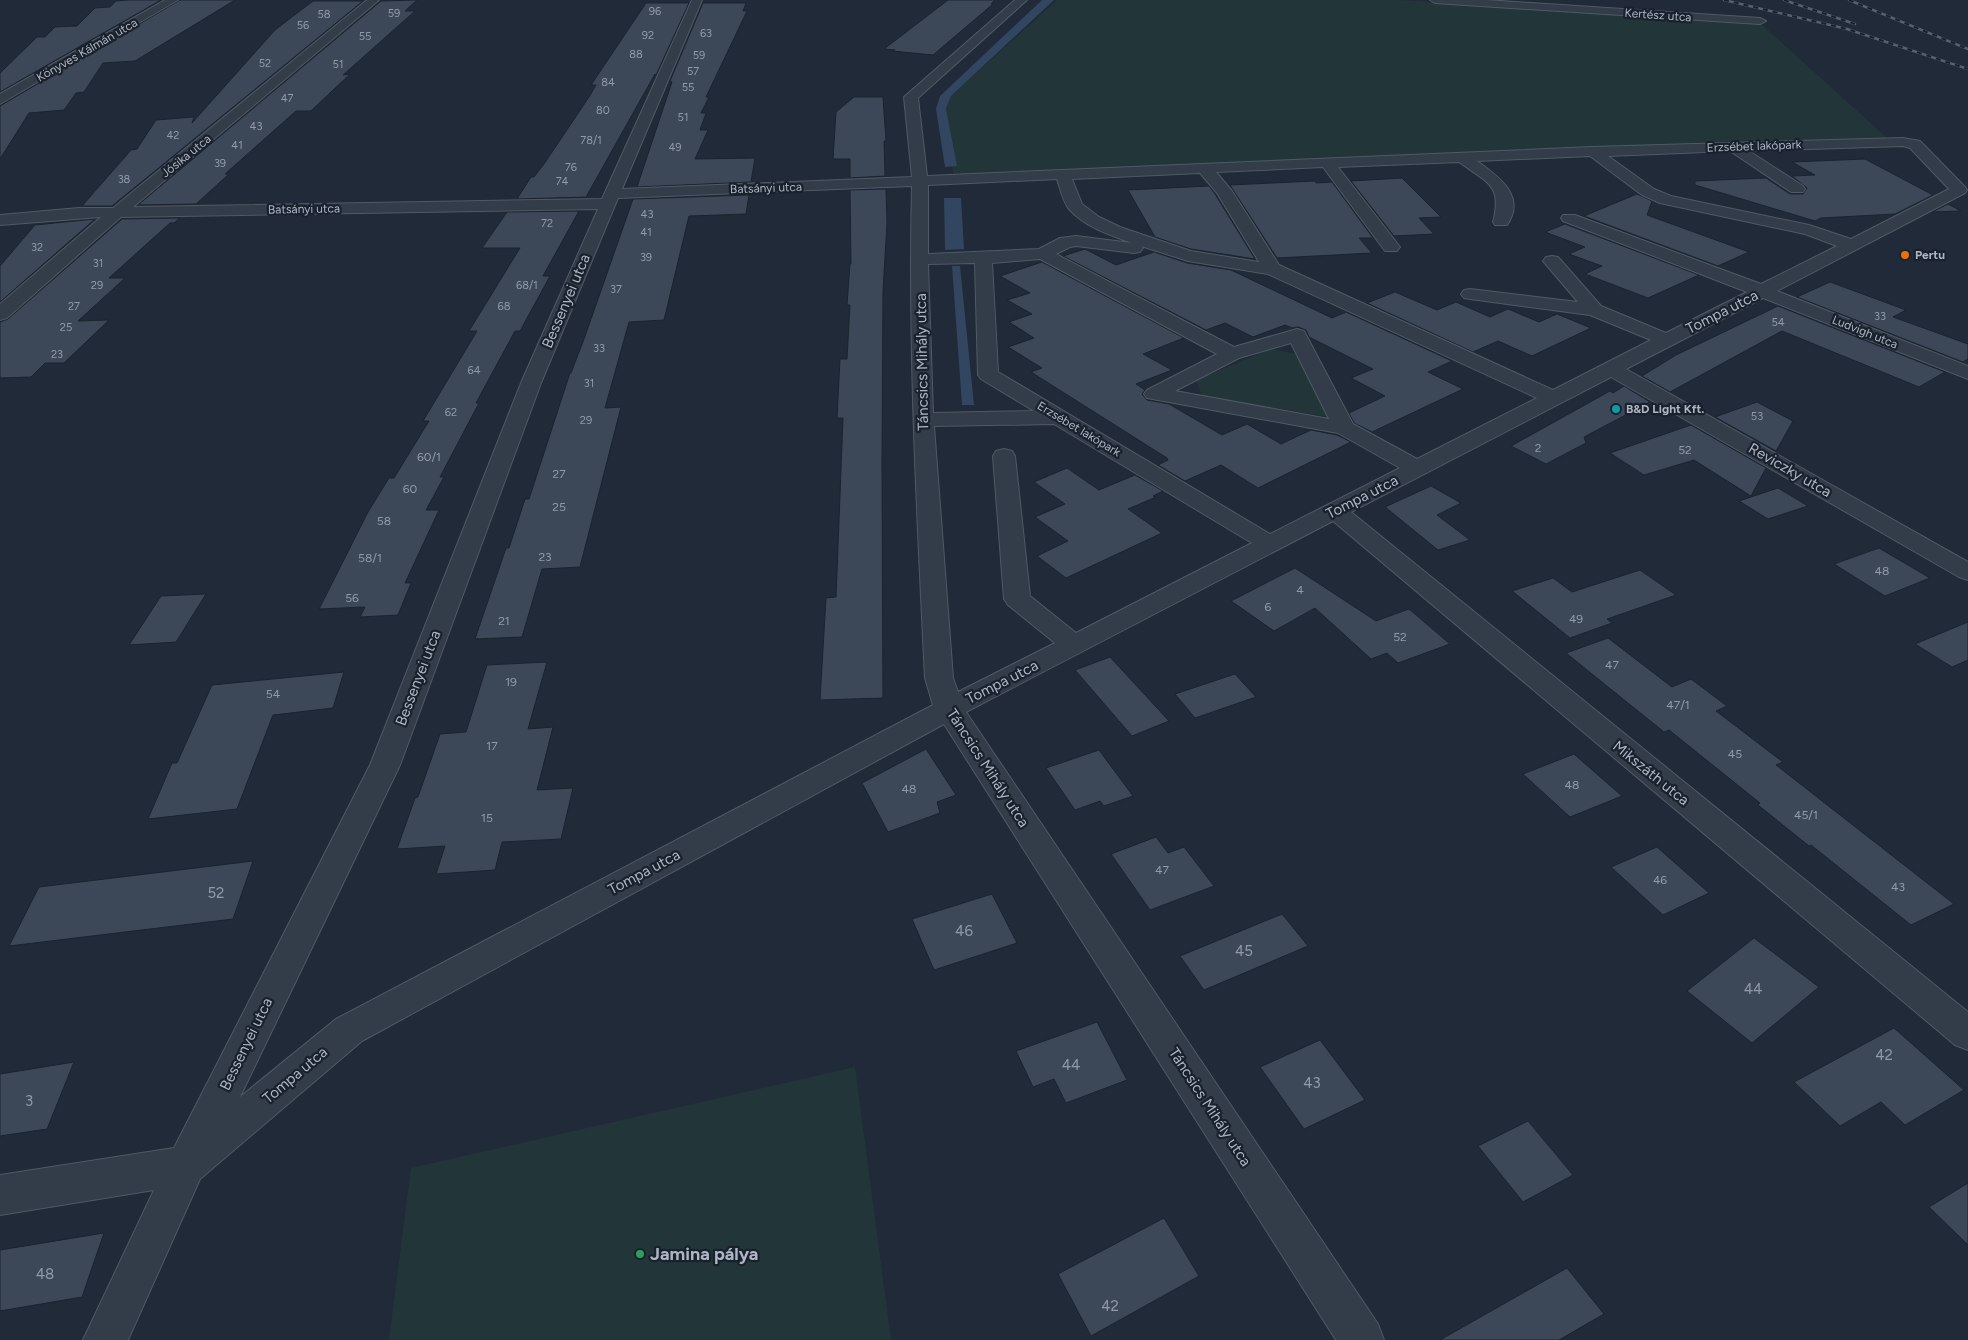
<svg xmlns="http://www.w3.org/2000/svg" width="1968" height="1340" font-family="Figtree,sans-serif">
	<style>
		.green { fill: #223639 }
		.water { fill: #324561 }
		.building { fill: #3c4858; stroke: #1b232f }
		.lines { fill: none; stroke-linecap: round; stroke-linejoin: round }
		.street-casing { stroke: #515966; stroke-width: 2 }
		.street { fill: #333c49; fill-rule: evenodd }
		.rail-casing { stroke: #556070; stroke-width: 2.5 }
		.rail { stroke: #19212d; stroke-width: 2; stroke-dasharray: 5; stroke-linecap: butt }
		.food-dot { fill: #e8710a; stroke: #19212d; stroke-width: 2 }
		.culture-dot { fill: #0f9aa8; stroke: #19212d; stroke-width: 2 }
		.leisure-dot { fill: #2e9e5b; stroke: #19212d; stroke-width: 2 }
		.labels { text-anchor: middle; stroke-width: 4.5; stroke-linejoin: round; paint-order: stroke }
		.far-number-label { font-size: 11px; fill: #929aaa }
		.far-street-label { font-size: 12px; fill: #aeb6c5; stroke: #19212d }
		.far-poi-label { font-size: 12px; font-weight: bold; fill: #aeb6c5; stroke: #19212d; text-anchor: start }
		.number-label { font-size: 12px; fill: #929aaa }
		.street-label { font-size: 15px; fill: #aeb6c5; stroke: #19212d }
		.near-number-label { font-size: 15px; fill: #929aaa }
		.near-poi-label { font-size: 18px; font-weight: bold; fill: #aeb6c5; stroke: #19212d; text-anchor: start }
	</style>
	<rect width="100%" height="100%" fill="#202a38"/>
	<path class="green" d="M1057,0H1399L1759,22L1887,138L953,175L946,109L951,96Z
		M1271,349L1302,355L1329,417L1202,396L1196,380Z
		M855,1067L891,1340H389L411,1168Z"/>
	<path class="water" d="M1042,0H1054L951,96L946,109L957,166L945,167L936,109L940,96Z
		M944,198H961L964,249L945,250Z
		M952,266H960L974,405H962Z"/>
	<path class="building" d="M128,0H161L0,92V73L37,37H45L55,27L77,26L95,8L110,7L116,1Z
		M180,0H235L135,61L103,63L84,92L76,93L64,110L29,113L0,159V106Z
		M417,0L405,11H415L343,75L350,74L311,111H296L225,174H229L196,204L138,205L381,1Z
		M948,0H995L991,4H993L933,55L892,51L895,50L884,49Z
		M313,1H363L112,206H82L131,150L137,149L156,120L194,117L192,123L275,30Z
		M646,3H689L656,75L655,74L586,197L517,199L531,177H534L544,164L589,97L596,85H591Z
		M703,3H746L743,11H747L706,97H709L701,113H706L700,130H708L695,159L755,158L751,182L637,187L672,82L670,81Z
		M854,97H883L886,141H884L885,176L850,178V159H833L836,112Z
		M1865,159L1933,195L1895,214L1821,218L1815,221L1695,185V181L1766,178L1790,194H1803L1807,188L1792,176L1815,175L1792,162Z
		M1402,178L1441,217L1419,218L1434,234L1394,236L1351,181Z
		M1315,181L1316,183L1332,182L1373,238H1359L1372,253L1277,258L1230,185Z
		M1209,186L1215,194L1255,259L1191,249L1155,237L1128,190Z
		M886,189L887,223L883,292L882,460L883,698L820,700L826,598L836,597L843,418H837L840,359H847L850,305H847L850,264H851L850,190Z
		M1637,194L1652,201L1647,215L1749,252L1718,266L1584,216Z
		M749,195L746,214L689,216L664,320L629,322L605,408L621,407L580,567L542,569L522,637L475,639L506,548H509L525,499H529L570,373H571L584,339L633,199Z
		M1948,204L1961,211L1932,212Z
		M579,211L543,276H550L520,331H515L476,403H479L440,477H444L426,510H439L405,583H411L398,615L360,617L365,607L319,609L368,512L389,478H394L429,421H423L477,331H469L520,248H482L507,212Z
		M180,218L174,223H170L109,278H125L78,321L109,320L64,363H45L31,377L0,378V322L8,319L122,219Z
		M95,219L0,302V266L35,225Z
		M1565,224L1699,275L1648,298L1585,274L1602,266L1569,254L1585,247L1545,232Z
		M1085,249L1116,265L1154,252L1187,263L1231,270L1332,318L1346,312L1452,361L1428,372L1463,389L1372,432L1354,423L1349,413L1385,396L1351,378L1373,369L1309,337L1306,330L1298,327L1292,328L1285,325L1253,337L1225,323L1206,330L1063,256Z
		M1042,262L1184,338L1143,354L1172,370L1136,384L1145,390L1142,394L1147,400L1169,404L1222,435L1247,424L1281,444L1311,430L1337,435L1351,442L1258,488L1221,465L1185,481L1158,465L1168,460L1167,458L1031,372L1042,368L1008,347L1034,338L1009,322L1032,314L1007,300L1030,293L1000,276Z
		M1830,282L1906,310L1893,317L1968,344V359L1963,362L1797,297Z
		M1395,292L1437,310L1456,302L1490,317L1508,309L1539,322L1557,314L1591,328L1532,356L1498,341L1473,352L1367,303Z
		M1778,306L1945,372L1919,387L1782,331L1670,392L1642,376L1676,355Z
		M1624,386L1650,402L1584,437L1586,443L1546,464L1511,446L1610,391L1613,393Z
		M1757,402L1793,421L1776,451L1715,417Z
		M1691,425L1766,468L1751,496L1694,460L1644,475L1610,453Z
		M1067,468L1099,490L1135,475L1163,491L1153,496L1156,497L1128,509L1162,533L1066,578L1037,556L1068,541L1035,517L1065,504L1034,482Z
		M1431,486L1461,503L1437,515L1470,540L1438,550L1385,507Z
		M1778,488L1808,506L1768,519L1739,501Z
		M1879,548L1930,578L1885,596L1834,564Z
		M1295,568L1376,621L1409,609L1450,644L1398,663L1387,653L1371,659L1315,608L1274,631L1231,601Z
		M1640,570L1676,595L1607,619L1612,623L1570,638L1512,591L1553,578L1572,592Z
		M206,594L176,642L129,645L161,596Z
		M1968,622V660L1952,667L1915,644Z
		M1608,638L1672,687L1691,679L1727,706L1716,711L1783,762L1776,765L1954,904L1911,925L1811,845L1809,846L1758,805L1760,803L1669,730L1664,732L1566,653Z
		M1110,657L1169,721L1132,736L1075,670Z
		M547,662L528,729L553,727L537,790L573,788L561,839L502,842L495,870L436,874L445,846L397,849L415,798L418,797L440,734L466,732L487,665Z
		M344,672L333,708L273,715L237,809L148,819L172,763H177L212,685Z
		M1235,674L1256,697L1195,718L1175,694Z
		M926,749L956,795L937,802L940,813L888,832L862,783Z
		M1099,750L1133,796L1104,806L1100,801L1075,810L1046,768Z
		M1574,754L1622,796L1570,817L1523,774Z
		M1156,837L1168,853L1184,847L1214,886L1150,910L1111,854Z
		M1657,847L1709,893L1663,915L1611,867Z
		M253,861L233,919L9,946L39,887Z
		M992,894L1017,943L934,970L912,919Z
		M1282,914L1308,946L1204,990L1180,956Z
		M1754,938L1819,987L1752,1043L1687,991Z
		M1097,1022L1127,1080L1066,1103L1054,1079L1033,1087L1016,1051Z
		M1894,1028L1964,1090L1905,1125L1881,1102L1840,1126L1794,1082Z
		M1320,1040L1365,1100L1304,1129L1260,1067Z
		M74,1062L47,1129L0,1136V1074Z
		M1528,1121L1573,1175L1523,1202L1478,1146Z
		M1968,1183V1245L1929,1207Z
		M1164,1218L1199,1276L1091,1336L1058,1274Z
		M104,1233L82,1297L0,1311V1250Z
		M1567,1268L1604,1314L1559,1340H1440Z"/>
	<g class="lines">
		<g class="street-casing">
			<path id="street" d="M165,0H178L0,104V94Z
				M367,0H379L133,207L602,199L692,0H702L622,189L912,177L904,97L1015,0H1027L918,98L927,176L1592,147L1903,138L1920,141L1965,187L1967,190L1965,193L1777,291L1968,366V379L1763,298L1626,369L1968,562V580L1959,577L1611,377L1351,512L1968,1012V1050L1955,1045L1333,521L966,712L1378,1324L1384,1340H1336L944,724L362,1041L200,1179L128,1340H83L154,1190L0,1215V1175L174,1148L370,765L521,383L598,209L121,217L7,318L0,320V304L101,217L0,225V215L79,208H113ZM1903,146L1910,148L1949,189L1851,239L1809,225L1671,196L1654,189L1608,156L1730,151L1791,192H1803L1805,189L1803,186L1749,151ZM1590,156L1642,195L1660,203L1805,234L1837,246L1761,284L1575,215H1563L1561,218L1563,221L1747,292L1666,333L1601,306L1558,257L1552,256L1546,257L1543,261L1578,302L1470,289L1464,290L1461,294L1464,298L1470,299L1590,315L1651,340L1553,390L1279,265L1232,191L1216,172L1323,167L1385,251H1397L1400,247L1338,167L1459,162C1486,182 1503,184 1493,222L1495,225H1507C1527,196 1498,176 1477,161ZM1200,173L1217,193L1259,262L1191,251L1120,227L1099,217L1082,204L1072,179ZM1057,179C1060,188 1063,202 1069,209C1085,227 1110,235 1132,243L1076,236L1060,238L1039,249L928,254V185ZM912,186C908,350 917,514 925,678L933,705L336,1019L240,1097L400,765L541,383L618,198ZM1076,246L1134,253L1140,252L1143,248L1141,246L1188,261L1268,274L1537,398L1417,459L1353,424L1304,331L1297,329L1234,347L1056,254L1070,247ZM1040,259L1217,354L1147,390L1144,394L1147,398L1338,433L1400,468L1270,534L998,372L992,263ZM975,263L978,375L981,379L1034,411L933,413L928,264ZM1291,343L1329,419L1175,391L1239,358ZM1054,424L1252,543L1076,633L1030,596L1015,456L1012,451L1004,449L996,451L993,456L1004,599L1008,605L1055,643L958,692L953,678L934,426Z
				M1430,0H1486L1760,18L1766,21L1760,24L1435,3Z"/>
		</g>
		<use href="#street" class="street"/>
		<g class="rail-casing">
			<path id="rail" d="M1724,0L1847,29L1968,69
				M1784,0L1855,24
				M1849,0L1968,49"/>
		</g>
		<use href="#rail" class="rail"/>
	</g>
	<circle class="food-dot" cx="1905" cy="255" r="5"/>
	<circle class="culture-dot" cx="1616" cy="409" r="5"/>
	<circle class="leisure-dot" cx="640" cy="1254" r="5"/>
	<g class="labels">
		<g class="far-number-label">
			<text x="655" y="15">96</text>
			<text x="394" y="17">59</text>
			<text x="324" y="18">58</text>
			<text x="303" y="29">56</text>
			<text x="706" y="37">63</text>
			<text x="648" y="39">92</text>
			<text x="365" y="40">55</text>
			<text x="636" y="58">88</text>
			<text x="699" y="59">59</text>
			<text x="265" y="67">52</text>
			<text x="338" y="68">51</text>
			<text x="693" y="75">57</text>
			<text x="608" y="86">84</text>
			<text x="688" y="91">55</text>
			<text x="287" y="102">47</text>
			<text x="603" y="114">80</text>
			<text x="683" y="121">51</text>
			<text x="256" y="130">43</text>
			<text x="173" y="139">42</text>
			<text x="591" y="144">78/1</text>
			<text x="237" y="149">41</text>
			<text x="675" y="151">49</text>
			<text x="220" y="167">39</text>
			<text x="571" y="171">76</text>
			<text x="124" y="183">38</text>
			<text x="562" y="185">74</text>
			<text x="647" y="218">43</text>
			<text x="547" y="227">72</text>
			<text x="646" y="236">41</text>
			<text x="37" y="251">32</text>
			<text x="646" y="261">39</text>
			<text x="98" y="267">31</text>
			<text x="97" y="289">29</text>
			<text x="527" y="289">68/1</text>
			<text x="616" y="293">37</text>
			<text x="74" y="310">27</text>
			<text x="504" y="310">68</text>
			<text x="1880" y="320">33</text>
			<text x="1778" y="326">54</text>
			<text x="66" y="331">25</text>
			<text x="599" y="352">33</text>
			<text x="57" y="358">23</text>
			<text x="474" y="374">64</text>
			<text x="589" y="387">31</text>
			<text x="451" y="416">62</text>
			<text x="1757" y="420">53</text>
			<text x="586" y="424">29</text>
		</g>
		<g class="far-street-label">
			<text transform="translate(1658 15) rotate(4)" y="4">Kertész utca</text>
			<text transform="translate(87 50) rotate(-30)" y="4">Könyves Kálmán utca</text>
			<text transform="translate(1754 146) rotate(-2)" y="4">Erzsébet lakópark</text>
			<text transform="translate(186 156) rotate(-39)" y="4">Jósika utca</text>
			<text transform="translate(766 188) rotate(-2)" y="4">Batsányi utca</text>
			<text transform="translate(304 209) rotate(-1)" y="4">Batsányi utca</text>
			<text transform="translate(1865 332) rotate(22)" y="4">Ludvigh utca</text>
			<text transform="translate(1079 429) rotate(31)" y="4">Erzsébet lakópark</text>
		</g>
		<g class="far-poi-label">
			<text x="1915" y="259">Pertu</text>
			<text x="1626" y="413">B&amp;D Light Kft.</text>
		</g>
		<g class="number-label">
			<text x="1538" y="452">2</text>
			<text x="1685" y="454">52</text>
			<text x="429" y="461">60/1</text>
			<text x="559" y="478">27</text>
			<text x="410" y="493">60</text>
			<text x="559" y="511">25</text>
			<text x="384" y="525">58</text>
			<text x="545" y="561">23</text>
			<text x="370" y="562">58/1</text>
			<text x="1882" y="575">48</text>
			<text x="1300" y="594">4</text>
			<text x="352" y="602">56</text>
			<text x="1268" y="611">6</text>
			<text x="1576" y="623">49</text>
			<text x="504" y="625">21</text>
			<text x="1400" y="641">52</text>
			<text x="1612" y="669">47</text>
			<text x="511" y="686">19</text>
			<text x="273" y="698">54</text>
			<text x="1678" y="709">47/1</text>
			<text x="492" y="750">17</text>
			<text x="1735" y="758">45</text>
			<text x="1572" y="789">48</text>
			<text x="909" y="793">48</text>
			<text x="1806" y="819">45/1</text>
			<text x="487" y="822">15</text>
			<text x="1162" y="874">47</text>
			<text x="1660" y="884">46</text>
			<text x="1898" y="891">43</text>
		</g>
		<g class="street-label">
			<text transform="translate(566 301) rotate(-67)" y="5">Bessenyei utca</text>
			<text transform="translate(1722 312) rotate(-27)" y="5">Tompa utca</text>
			<text transform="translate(922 362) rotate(-91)" y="5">Táncsics Mihály utca</text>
			<text transform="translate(1790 470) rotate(30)" y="5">Reviczky utca</text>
			<text transform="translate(1362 497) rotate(-27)" y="5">Tompa utca</text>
			<text transform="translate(418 678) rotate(-69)" y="5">Bessenyei utca</text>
			<text transform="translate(1002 682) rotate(-27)" y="5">Tompa utca</text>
			<text transform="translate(988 768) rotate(57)" y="5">Táncsics Mihály utca</text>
			<text transform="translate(1651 773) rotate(39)" y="5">Mikszáth utca</text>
			<text transform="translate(644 872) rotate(-28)" y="5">Tompa utca</text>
			<text transform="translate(246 1044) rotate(-64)" y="5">Bessenyei utca</text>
			<text transform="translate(295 1075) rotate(-40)" y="5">Tompa utca</text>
			<text transform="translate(1210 1107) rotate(57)" y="5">Táncsics Mihály utca</text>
		</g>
		<g class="near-number-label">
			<text x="216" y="898">52</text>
			<text x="964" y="936">46</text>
			<text x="1244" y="956">45</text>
			<text x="1753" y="994">44</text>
			<text x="1884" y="1060">42</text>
			<text x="1071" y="1070">44</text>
			<text x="1312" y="1088">43</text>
			<text x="29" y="1106">3</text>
			<text x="45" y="1279">48</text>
			<text x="1110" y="1311">42</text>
		</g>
		<g class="near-poi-label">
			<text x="650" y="1260">Jamina pálya</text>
		</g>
	</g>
</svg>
